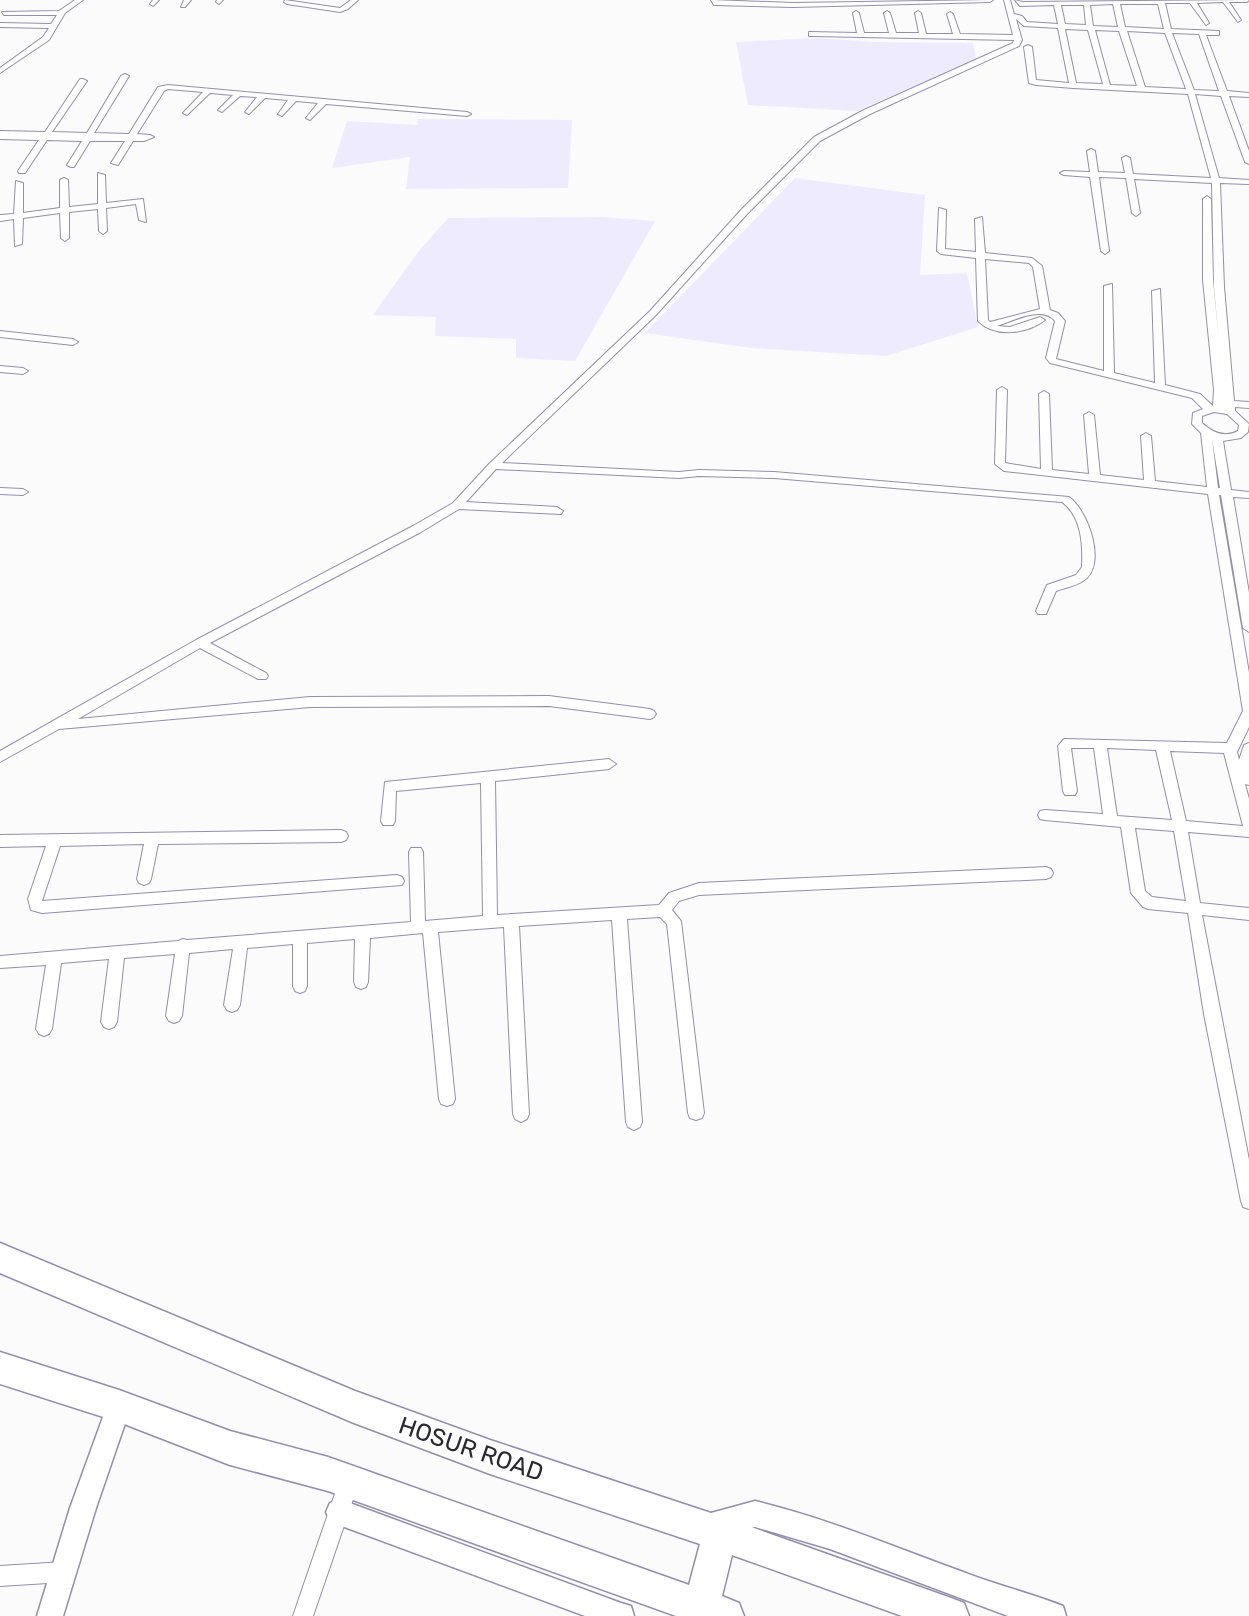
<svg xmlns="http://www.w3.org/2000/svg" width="1249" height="1616" font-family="Rubik,sans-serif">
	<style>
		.green { fill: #eeebfe }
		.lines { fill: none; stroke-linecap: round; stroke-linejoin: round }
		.street-casing { stroke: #938eab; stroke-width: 2 }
		.secondary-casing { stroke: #938eab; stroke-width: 3 }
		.highway-casing { stroke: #938eab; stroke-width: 3 }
		.street { fill: #fff; fill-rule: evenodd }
		.secondary { fill: #fff; fill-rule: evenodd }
		.highway { fill: #fff; fill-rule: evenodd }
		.labels { text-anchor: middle; stroke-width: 4.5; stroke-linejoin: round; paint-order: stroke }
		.near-street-label { font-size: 24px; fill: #292833; stroke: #fff }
	</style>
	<rect width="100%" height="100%" fill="#fbfbfb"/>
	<path class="green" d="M816,38L876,42L973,43L976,59L857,111L748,105L736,42Z
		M417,119L572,120L568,188L406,189L410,157L332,168L347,121L418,125Z
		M795,178L925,195L920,275L967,273L978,327L886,356L751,348L645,333Z
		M602,217L655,221L575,361L516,358V339L435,336L436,317L373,315L418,252L448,218Z"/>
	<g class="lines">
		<g class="street-casing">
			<path id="street" d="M75,0H83L65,13L49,40L0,73V68L43,37L49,28L0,27V23L51,24L57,15H4L2,12L59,11Z
				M153,0H159L153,6L150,4Z
				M184,0H191L185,7H181Z
				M217,0H223L219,4L216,2Z
				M285,0L340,8L351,0H358L348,9L340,12L287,4L284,2Z
				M711,0L793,3L993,0L990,2L793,7L714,5Z
				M1004,0H1010L1014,14L1022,16L1027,22L1058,24L1054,5L1020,6L1015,0L1022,2L1249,0L1247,2H1229L1241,20L1238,22L1223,2L1197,3L1209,23L1206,25L1190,3H1165L1171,29L1219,31V35H1206L1227,91L1249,93V97L1229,96L1249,151V164L1245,162L1221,96L1195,94L1219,178L1249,180V184L1220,183L1224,287L1234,401L1249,402V408L1235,407V411L1249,424L1248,432L1241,438L1223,441L1231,490L1249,492V498L1233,497L1249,593V632L1243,628L1221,495H1219L1249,673V727L1237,752L1239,760L1244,745L1249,743V785L1245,784L1249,799V837L1188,832L1200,903L1249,908V920L1202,915L1249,1160V1209L1243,1207L1241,1201L1204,1014L1188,913L1148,909L1143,907L1131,893L1121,827L1045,820L1040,819L1038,815L1040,811L1045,810L1103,814L1094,748H1071L1077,791L1075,795H1065L1063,791L1058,746L1064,739L1227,743L1243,711L1208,494L1004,471L995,464L997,390L1002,387L1007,390L1005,463L1041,469L1039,394L1044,391L1049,394L1052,470L1089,474L1084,415L1089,412L1094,415L1100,475L1144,480L1141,436L1146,433L1151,436L1155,481L1207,487L1201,433L1192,424L1193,413L1203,409L1192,398L1050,363L1046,358L1055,321C1042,305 1013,321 997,326L1010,327L1040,317L1045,320C1027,334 995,338 978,321L976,258L941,254L937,251L939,208L946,210L945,249L976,252L975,219L982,217L985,253L1032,258L1042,266L1050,310L1058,313L1065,321L1056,359L1104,371V286L1112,284L1114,373L1155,383L1152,291L1160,289L1165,385L1200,394L1213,406L1214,390L1203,280V199L1207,196L1211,199L1213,280L1219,342L1214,287L1212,183L1134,179L1140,213L1136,216L1132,213L1126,178L1099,177L1109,251L1105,254L1101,251L1090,177L1064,175L1060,173L1064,171L1090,172L1087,151L1091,149L1095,151L1098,172L1125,173L1122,158L1126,156L1130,158L1133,174L1211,178L1188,94L1073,88L1036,85L1029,83L1024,47L1028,45L1032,47L1036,80L1069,83L1058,28L1024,26L1016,19L1022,40L1019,46L870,114L820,141L747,214L656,315L502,463L679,472L699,470L774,472L1069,497C1088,510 1108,566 1083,581C1076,586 1064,588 1056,591L1046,614H1038L1036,611L1047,585L1076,575L1082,567C1083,545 1082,517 1062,502L774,478L699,476L679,478L496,469L466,502L557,507L563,511L561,514L459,509L421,532L210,643L266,673L268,676L266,679H258L200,648L78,719L310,697L549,696L650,709L654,711L656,714L654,717L650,719L549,706L310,707L59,729L0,762V751L196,640L413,526L453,503L489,464L650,311L741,210L814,137L864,110L1013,43L1014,40L812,36H809V32L857,33L853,13L856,11L859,13L864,33H889L884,13L887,11L890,13L896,33H919L915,13L918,11L921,13L926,34H953L947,14L950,12L953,14L960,34L1013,35ZM1113,4L1118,27L1093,26L1090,5ZM1120,4H1158L1164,29L1125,27ZM1061,5H1084L1086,25L1065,24ZM1065,29L1088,30L1103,84L1076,83ZM1095,30L1119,31L1137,86L1110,85ZM1127,31L1165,33L1186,89L1145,87ZM1172,33L1199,34L1219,91L1194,90ZM985,259L1029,263L1033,267L1040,309L990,322L988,320ZM1214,412L1227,414L1239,425L1238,431C1225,438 1213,433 1202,423V416ZM1212,438L1220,488H1218ZM1107,748L1156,750L1172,820L1117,816ZM1170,751L1224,753L1243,826L1186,821ZM1135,828L1174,831L1186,901L1152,897L1145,891Z
				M125,74L129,76L94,133L129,134L158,87L168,85L467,112L471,114L467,116L326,104L310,120L306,118L318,103L296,101L282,116L278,114L288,100L265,98L249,114L245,112L257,97L240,96L222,112L218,110L233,95L210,93L187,115L183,113L203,92L168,89L164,91L137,134L150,135L154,137L144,141H133L118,165L111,163L125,141H90L74,167H71L67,165L82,141L47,140L25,173H19L18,171L39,140L0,139V131L45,132L80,79H83L87,81L52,132L87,133L121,76Z
				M98,173L105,175L106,203L143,199L146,222L139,220L136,204L106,208L107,231L103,234L99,231L98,209L69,212V238L65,241L61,238L60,213L23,218L22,244L15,246L14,219L0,221V215L14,214L16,181L23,183V213L60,208V180L64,178L68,180L69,207L98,204Z
				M0,331L73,339L78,342L73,345L0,337Z
				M0,366L23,368L28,371L23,374L0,372Z
				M0,488L23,489L28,492L23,495L0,494Z
				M609,759L616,764L609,769L495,781L497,915L659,905L669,893L699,883L1046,867L1051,869L1053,873L1051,877L1046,879L699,895L679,901L672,910L681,921L704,1113L702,1118L696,1120L690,1118L688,1113L667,924L660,917L627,919L642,1122L640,1127L634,1130L628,1127L626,1122L612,920L519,926L529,1114L527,1119L521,1122L515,1119L513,1114L504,927L438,932L455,1099L453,1104L447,1106L441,1104L439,1099L423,933L370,938L368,982L366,987L361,989L356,987L354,982L355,939L307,943V986L305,991L300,993L295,991L293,986V944L247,948L240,1005L237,1010L232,1012L227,1010L224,1005L233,949L189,953L182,1016L179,1021L174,1023L169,1021L166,1016L175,954L124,958L117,1022L114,1027L109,1029L104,1027L101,1022L109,959L61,963L52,1029L49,1034L44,1036L39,1034L36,1029L46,965L0,968V956L178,941L183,939L187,940L411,922L409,852L411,848H421L423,852L425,921L483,916L481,783L396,791L395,821L393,825H383L381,821L385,782Z
				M341,830L346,832L348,836L346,840L341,842L158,844L151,879L149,883L144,885L139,883L137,879L144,844L60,846L42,901L397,875L402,877L404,881L402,885L42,913L31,910L28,899L46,846L0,847V835Z
				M349,1472L356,1475L359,1482L313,1616H293L339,1482L342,1475Z
				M64,1562L71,1565L74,1572L71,1579L64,1582L0,1586V1566Z"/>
		</g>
		<g class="secondary-casing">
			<path id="secondary" d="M119,1394L128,1397L131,1406L96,1508L63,1616H37L70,1508L107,1406L110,1397Z
				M339,1499L621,1603L631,1606L634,1616H585L339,1525L330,1521L326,1512L330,1503Z
				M755,1501C826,1518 894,1547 963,1572C996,1585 1030,1593 1063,1606L1066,1616H1008L830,1549L755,1527L709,1538L700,1534L696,1525L700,1516Z"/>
		</g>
		<g class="highway-casing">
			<path id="highway" d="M0,1243L355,1391L490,1440L720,1516L951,1598L964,1603L969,1616H902L732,1555L722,1596L739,1603L744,1616H676L328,1491L230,1465L119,1422L0,1384V1352L119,1390L230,1431L328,1457L689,1585L700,1544L490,1474L354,1423L0,1273Z"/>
		</g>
		<use href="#street" class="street"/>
		<use href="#secondary" class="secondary"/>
		<use href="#highway" class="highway"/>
	</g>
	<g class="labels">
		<g class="near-street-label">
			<text transform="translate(471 1449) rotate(19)" y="8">HOSUR ROAD</text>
		</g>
	</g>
</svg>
